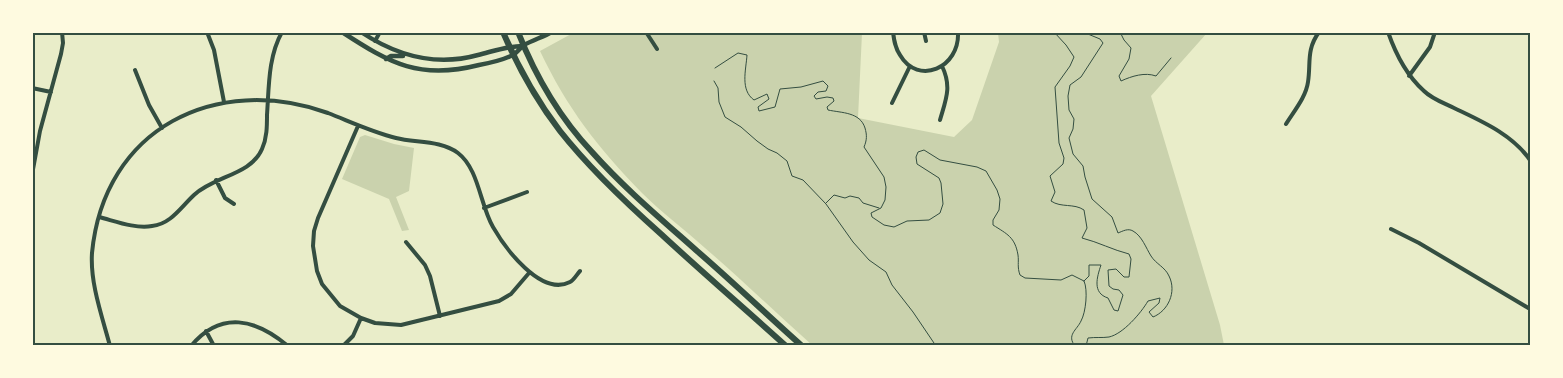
<svg xmlns="http://www.w3.org/2000/svg" width="1563" height="378" font-family="Roboto,sans-serif">
	<style>
		.green { fill: #cad2ad }
		.lines { fill: none; stroke-linecap: round; stroke-linejoin: round }
		.path { stroke: #344e41; stroke-width: 1 }
		.minor { stroke: #344e41; stroke-width: 4 }
		.tertiary { stroke: #344e41; stroke-width: 4.5 }
		.trunk { stroke: #344e41; stroke-width: 6 }
		.neatline { fill: none; stroke: #344e41; stroke-width: 2 }
	</style>
	<rect width="100%" height="100%" fill="#e9edc9"/>
	<path class="green" d="M573,33H862L858,118L954,137L972,120L999,42L998,33H1207L1151,96L1220,325L1224,345H812C776,313 741,279 705,248C684,229 661,212 642,193C598,148 567,108 540,51Z
		M365,135L394,144L414,148L409,191L396,197L409,230L402,231L389,199L342,179L360,137Z"/>
	<g class="lines">
		<path class="path" d="M1054,32L1066,45L1074,57L1070,66L1055,87L1059,143L1064,158L1063,164L1050,176L1055,192L1051,201C1061,208 1074,203 1084,210L1087,228L1082,238C1098,242 1113,250 1129,254L1131,259L1129,277H1124L1116,269L1108,270L1109,286L1113,289L1119,290L1123,295L1118,311L1114,310L1108,298C1092,293 1097,277 1101,265H1089V276L1084,281
			M1083,32L1100,39L1103,43L1081,77L1070,85L1068,96L1069,110L1074,119L1073,129L1069,138L1073,154L1083,166L1085,177L1092,199L1112,217L1118,233C1123,231 1128,228 1133,231C1142,236 1146,248 1151,256C1156,264 1165,267 1169,276C1177,292 1168,311 1153,317L1149,312L1159,303L1160,298L1148,301C1141,313 1123,334 1109,337C1102,338 1096,337 1088,338L1086,346
			M1120,32L1124,40L1131,48L1129,59L1119,76L1121,81C1132,76 1145,72 1156,76L1171,58
			M715,68L738,53L747,55C746,70 740,90 754,100L767,94L769,99L758,107L759,111L775,107L780,89L801,87L823,81L828,86L826,91L818,92L814,96L816,99L827,97L833,98L834,101L827,107L828,110C842,113 860,112 865,128C867,135 867,140 864,147L884,177L886,187L885,200L881,208L871,213L872,217L884,225L894,227L907,221L929,220L940,213L943,204L941,183L939,178L917,164L916,157L918,152L924,150L940,160L977,167L986,171L997,190L1000,199L999,210L993,220V225C1007,234 1015,237 1018,255C1019,262 1017,267 1020,275L1025,278L1061,280L1072,275L1084,281C1088,290 1086,312 1081,321C1077,330 1066,335 1075,346
			M714,81L718,88L719,102L725,117L741,127L757,141L768,149L777,153L787,161L792,176L803,180L826,204L853,242L869,260L886,272L892,285L913,312L936,346
			M826,203L834,195L845,198L850,196L859,198L863,203L879,208
			M1114,346H1116"/>
		<path class="minor" d="M207,32L214,50L224,102
			M646,32L657,49
			M893,32C894,40 895,48 900,55C918,86 960,68 958,32
			M924,32L926,41
			M1388,32C1396,55 1406,75 1424,91C1432,99 1444,103 1454,108C1481,121 1512,134 1530,160
			M375,41L380,32
			M135,70L149,105L162,128
			M1409,76L1430,47L1435,32
			M32,88L51,92
			M892,103L910,66
			M940,120C946,99 952,87 942,66
			M1286,124C1294,111 1306,97 1308,82C1311,63 1306,50 1319,32
			M358,126L318,218L314,231L313,246L317,271L322,284L340,306L361,318L375,323L401,325L499,301L511,294L529,273
			M32,175L40,131L61,54L63,43L62,32
			M216,180L225,198L234,204
			M484,208L527,192
			M99,217C115,221 135,229 152,226C171,224 181,207 194,195C214,176 251,175 262,149C267,138 267,126 267,115C269,87 268,57 282,32
			M1391,229L1419,243L1530,309
			M406,242L425,265L430,276L440,316
			M206,331L214,346
			M110,346C102,316 90,283 92,253C104,128 216,73 328,113C351,122 372,132 396,138C415,143 441,140 458,153C479,169 480,205 493,227C505,248 541,297 570,282C574,280 577,274 580,271
			M191,346C221,310 256,319 288,346
			M343,346L353,336L361,318"/>
		<path class="tertiary" d="M342,32C391,64 420,80 479,65C490,63 503,60 513,55C517,53 520,48 524,45C533,40 543,37 552,32
			M361,32C397,56 435,67 478,55C494,51 507,46 523,46
			M386,59L391,56H403"/>
		<path class="trunk" d="M503,32C518,67 537,101 560,131C590,169 625,202 661,234C702,272 744,308 786,346
			M518,32C535,75 560,118 592,152C624,188 661,219 697,251C733,282 767,315 802,346"/>
	</g>
	<rect width="1563" height="378" fill="none" stroke="#fefae0" stroke-width="68"/>
	<rect x="34" y="34" width="1495" height="310" class="neatline"/>
</svg>
